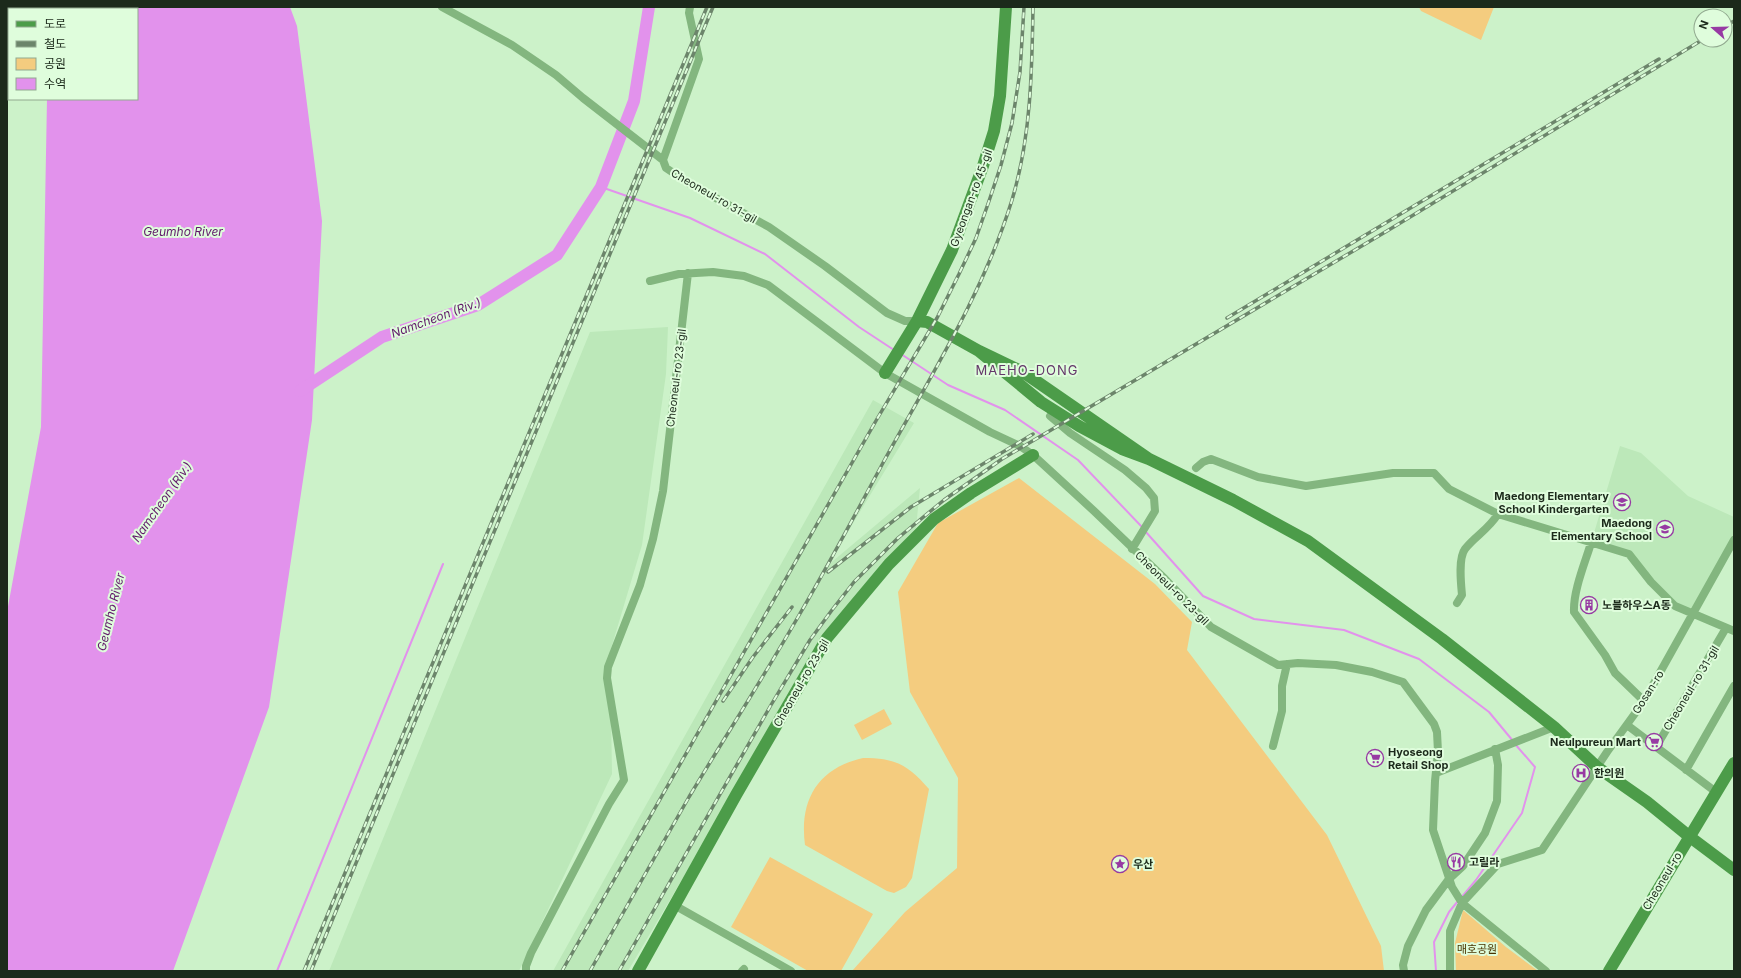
<svg xmlns="http://www.w3.org/2000/svg" width="1741" height="978" font-family="Inter,'Noto Sans KR',sans-serif">
	<style>
		.built { fill: #bce8b9 }
		.green { fill: #f4cc7f }
		.water { fill: #e292ec }
		.lines { fill: none; stroke-linecap: round; stroke-linejoin: round }
		.stream { stroke: #e292ec; stroke-width: 2 }
		.river { stroke: #e292ec; stroke-width: 12 }
		.street { stroke: #83b67f; stroke-width: 8 }
		.secondary { stroke: #4c9c49; stroke-width: 12 }
		.rail-casing { stroke: #6c856b; stroke-width: 3.5 }
		.rail { stroke: #dffddc; stroke-width: 2; stroke-dasharray: 6; stroke-linecap: butt }
		.labels { text-anchor: middle; stroke-width: 4; stroke-linejoin: round; paint-order: stroke }
		.street-label { font-size: 11px; fill: #1c2a1b; stroke: #dffddc }
		.poi-label { font-size: 11px; font-weight: bold; fill: #1c2a1b; stroke: #dffddc; text-anchor: start }
		.park-label { font-size: 11px; fill: #4a3400; stroke: #dffddc }
		.water-label { font-size: 12px; font-style: italic; fill: #601869; stroke: #dffddc }
		.quarter-label { font-size: 13px; letter-spacing: 1px; fill: #64366a; stroke: #dffddc }
	</style>
	<rect width="100%" height="100%" fill="#ccf2c9"/>
	<path class="built" d="M668,327L666,374L642,545L610,652L612,774L519,971H329L590,332Z
		M873,400L914,423L827,566L920,488L916,528L896,549L831,627L628,971H553Z
		M1620,446L1641,453L1688,496L1734,517V542L1694,615L1675,606L1629,554L1591,543Z"/>
	<path class="green" d="M1419,7H1494L1481,40L1421,11Z
		M1019,478L1155,584L1192,622L1187,650L1327,835L1381,946L1384,971H852L905,912L957,868L958,778L910,692L898,592L938,523Z
		M884,709L892,724L862,740L854,725Z
		M863,758C896,758 908,765 929,789L912,878L906,887L894,893L887,891L805,845C799,800 818,768 863,758Z
		M770,857L873,914L841,971H808L731,927Z
		M1463,910L1506,947L1538,971H1456L1455,943Z"/>
	<path class="water" d="M21,7H290L297,26L322,221L312,420L269,707L173,971H7V612L41,427L47,99H137V9H22Z"/>
	<g class="lines">
		<path class="stream" d="M601,187L690,218L765,254L859,327L894,350
			M901,354L948,385L1005,410L1078,460L1142,527
			M1145,531L1203,596L1254,619L1344,630L1419,659L1489,712L1513,741
			M1461,898L1476,880L1522,813L1535,767L1515,744
			M277,971L443,564
			M1436,971L1434,942L1449,912L1458,901"/>
		<path class="river" d="M300,391L382,337L478,305L557,255L601,187L634,101L649,7"/>
		<path class="street" d="M442,7L512,45L556,75L583,98L663,160L666,168L690,184L769,227L825,266L887,313L905,321H917
			M663,160L699,59L689,13L690,7
			M650,281L679,274L713,272L744,276L768,285L885,373L990,432L1020,446L1033,455L1094,511L1165,579L1211,627L1278,665L1298,663L1336,665L1372,672L1403,682L1434,724L1437,732L1438,752L1435,781L1433,830L1452,887L1462,903L1546,971
			M1050,416L1070,433L1125,470L1146,488L1154,498L1155,511L1132,549
			M1196,468L1203,462L1211,459L1258,477L1306,486L1393,473H1434L1449,489L1498,514L1629,554L1651,582L1675,606L1734,631
			M1591,543C1585,563 1573,591 1574,612L1605,655L1615,673L1644,701
			M1457,603L1462,595C1461,584 1458,558 1465,549C1475,536 1488,530 1498,514
			M1627,725L1716,792
			M1273,746L1282,711V686L1287,664
			M1656,747L1726,628
			M1686,770L1734,686
			M1436,773L1554,727
			M674,905L791,971
			M526,971V966L531,953L609,804L624,780L607,678L608,667L640,585L653,539L663,491L688,273
			M742,971L744,969
			M1404,971L1403,965L1408,946L1426,910L1449,879L1463,866L1485,833L1497,801L1498,765L1495,749
			M1450,971V931L1462,903L1498,864L1542,850L1607,752L1644,701L1734,540"/>
		<path class="secondary" d="M917,321L927,322L979,351
			M885,373L917,321L952,250L983,166L994,131L1000,96L1006,7
			M1149,459L1023,372L979,351L1041,402L1079,426L1122,449L1149,459L1233,500L1308,541L1442,639L1554,727L1597,767L1647,802L1690,837L1734,870
			M638,971L736,795L827,638L889,564L934,519L971,493L1033,455
			M1609,971L1734,763"/>
		<g class="rail-casing">
			<path id="rail" d="M1725,26L1734,21
				M1227,318L1659,59
				M828,572L911,507L1033,434
				M723,701L753,657L792,607
				M304,971L707,7
				M311,971L713,7
				M562,971L877,419L937,318L959,274L976,238L989,201L1001,165L1012,123L1020,72L1024,7
				M590,971C623,913 656,855 689,797C725,737 763,678 798,617C828,566 856,513 884,461C931,375 983,294 1012,200C1031,137 1032,71 1033,7
				M619,971L771,705L810,640L832,610L854,582L898,538L944,500L1002,459L1387,231L1702,40"/>
		</g>
		<use href="#rail" class="rail"/>
	</g>
	<defs>
		<g id="school-ring" transform="scale(0.9)"><circle r="9.5" fill="#dffddc" stroke="#973aa3" stroke-width="1.5"/><path d="M0-5L7-2L0 1L-7-2ZM-4 1L0 2.5L4 1V4Q0 6-4 4Z" fill="#973aa3"/></g>
		<g id="building-ring" transform="scale(0.9)"><circle r="9.5" fill="#dffddc" stroke="#973aa3" stroke-width="1.5"/><path d="M-4-6H4V6H1V3H-1V6H-4ZM-2.5-4.3h1.7v1.8h-1.7ZM.8-4.3h1.7v1.8H.8ZM-2.5-1h1.7V.8h-1.7ZM.8-1h1.7V.8H.8Z" fill="#973aa3"/></g>
		<g id="supermarket-ring" transform="scale(0.9)"><circle r="9.5" fill="#dffddc" stroke="#973aa3" stroke-width="1.5"/><path d="M-6-5.5h2.5l.6 2H6L4.5 2H-2.5L-4.4-4H-6ZM-1.5 3.2a1.3 1.3 0 1 0 .1 0ZM3 3.2a1.3 1.3 0 1 0 .1 0Z" fill="#973aa3"/></g>
		<g id="hospital-ring" transform="scale(0.9)"><circle r="9.5" fill="#dffddc" stroke="#973aa3" stroke-width="1.5"/><path d="M-5-5h3v3.5h4V-5h3V5h-3V1.5h-4V5h-3Z" fill="#973aa3"/></g>
		<g id="restaurant-ring" transform="scale(0.9)"><circle r="9.5" fill="#dffddc" stroke="#973aa3" stroke-width="1.5"/><path d="M-5-6h1v4h1v-4h1v4h1v-4h1v5L-1.5 .5V6h-2V.5L-5-1ZM5-6V6H3V1.5H1.5Q1.5-4 5-6Z" fill="#973aa3"/></g>
		<g id="sight-ring" transform="scale(0.9)"><circle r="9.5" fill="#dffddc" stroke="#973aa3" stroke-width="1.5"/><path d="M0-6L1.8-2.2L6-1.7L2.9 1.2L3.7 5.4L0 3.3L-3.7 5.4L-2.9 1.2L-6-1.7L-1.8-2.2Z" fill="#973aa3"/></g>
	</defs>
	<g fill-rule="evenodd">
		<use href="#school-ring" x="1622" y="502"/>
		<use href="#school-ring" x="1665" y="529"/>
		<use href="#building-ring" x="1589" y="605"/>
		<use href="#supermarket-ring" x="1654" y="742"/>
		<use href="#supermarket-ring" x="1375" y="758"/>
		<use href="#hospital-ring" x="1581" y="773"/>
		<use href="#restaurant-ring" x="1456" y="862"/>
		<use href="#sight-ring" x="1120" y="864"/>
	</g>
	<g class="labels">
		<g class="street-label">
			<text transform="translate(714 196) rotate(30)" y="4">Cheoneul-ro 31-gil</text>
			<text transform="translate(971 198) rotate(-70)" y="4">Gyeongan-ro 45-gil</text>
			<text transform="translate(676 378) rotate(-83)" y="4">Cheoneul-ro 23-gil</text>
			<text transform="translate(1172 588) rotate(45)" y="4">Cheoneul-ro 23-gil</text>
			<text transform="translate(801 683) rotate(-60)" y="4">Cheoneul-ro 23-gil</text>
			<text transform="translate(1691 688) rotate(-59)" y="4">Cheoneul-ro 31-gil</text>
			<text transform="translate(1648 692) rotate(-58)" y="4">Gosan-ro</text>
			<text transform="translate(1662 881) rotate(-59)" y="4">Cheoneul-ro</text>
		</g>
		<g class="poi-label">
			<text x="1609" y="500" text-anchor="end">Maedong Elementary<tspan x="1609" dy="13">School Kindergarten</tspan></text>
			<text x="1652" y="527" text-anchor="end">Maedong<tspan x="1652" dy="13">Elementary School</tspan></text>
			<text x="1602" y="609">노블하우스A동</text>
			<text x="1641" y="746" text-anchor="end">Neulpureun Mart</text>
			<text x="1388" y="756">Hyoseong<tspan x="1388" dy="13">Retail Shop</tspan></text>
			<text x="1594" y="777">한의원</text>
			<text x="1469" y="866">고릴라</text>
			<text x="1133" y="868">우산</text>
		</g>
		<g class="park-label">
			<text x="1477" y="953">매호공원</text>
		</g>
		<g class="water-label">
			<text x="183" y="236">Geumho River</text>
			<text transform="translate(436 318) rotate(-20)" y="4">Namcheon (Riv.)</text>
			<text transform="translate(162 502) rotate(-55)" y="4">Namcheon (Riv.)</text>
			<text transform="translate(111 612) rotate(-76)" y="4">Geumho River</text>
		</g>
		<g class="quarter-label">
			<text x="1027" y="375">MAEHO-DONG</text>
		</g>
	</g>
	<rect width="1741" height="978" fill="none" stroke="#1c2a1b" stroke-width="16"/>
	<rect x="8" y="8" width="130" height="92" fill="#dffddc" stroke="#91a98f"/>
	<rect x="16" y="21" width="20" height="6" fill="#4c9c49" stroke="#91a98f"/>
	<text x="44" y="28" font-size="12" fill="#1c2a1b">도로</text>
	<rect x="16" y="41" width="20" height="6" fill="#6c856b" stroke="#91a98f"/>
	<text x="44" y="48" font-size="12" fill="#1c2a1b">철도</text>
	<rect x="16" y="58" width="20" height="12" fill="#f4cc7f" stroke="#91a98f"/>
	<text x="44" y="68" font-size="12" fill="#1c2a1b">공원</text>
	<rect x="16" y="78" width="20" height="12" fill="#e292ec" stroke="#91a98f"/>
	<text x="44" y="88" font-size="12" fill="#1c2a1b">수역</text>
	<g transform="translate(1713 28) rotate(290)"><circle r="19" fill="#dffddc" stroke="#91a98f"/>
	<path d="M0-3L7 15L0 10L-7 15Z" fill="#973aa3"/>
	<text y="-6" font-size="11" font-weight="bold" text-anchor="middle" fill="#1c2a1b">N</text>
	</g>
</svg>
